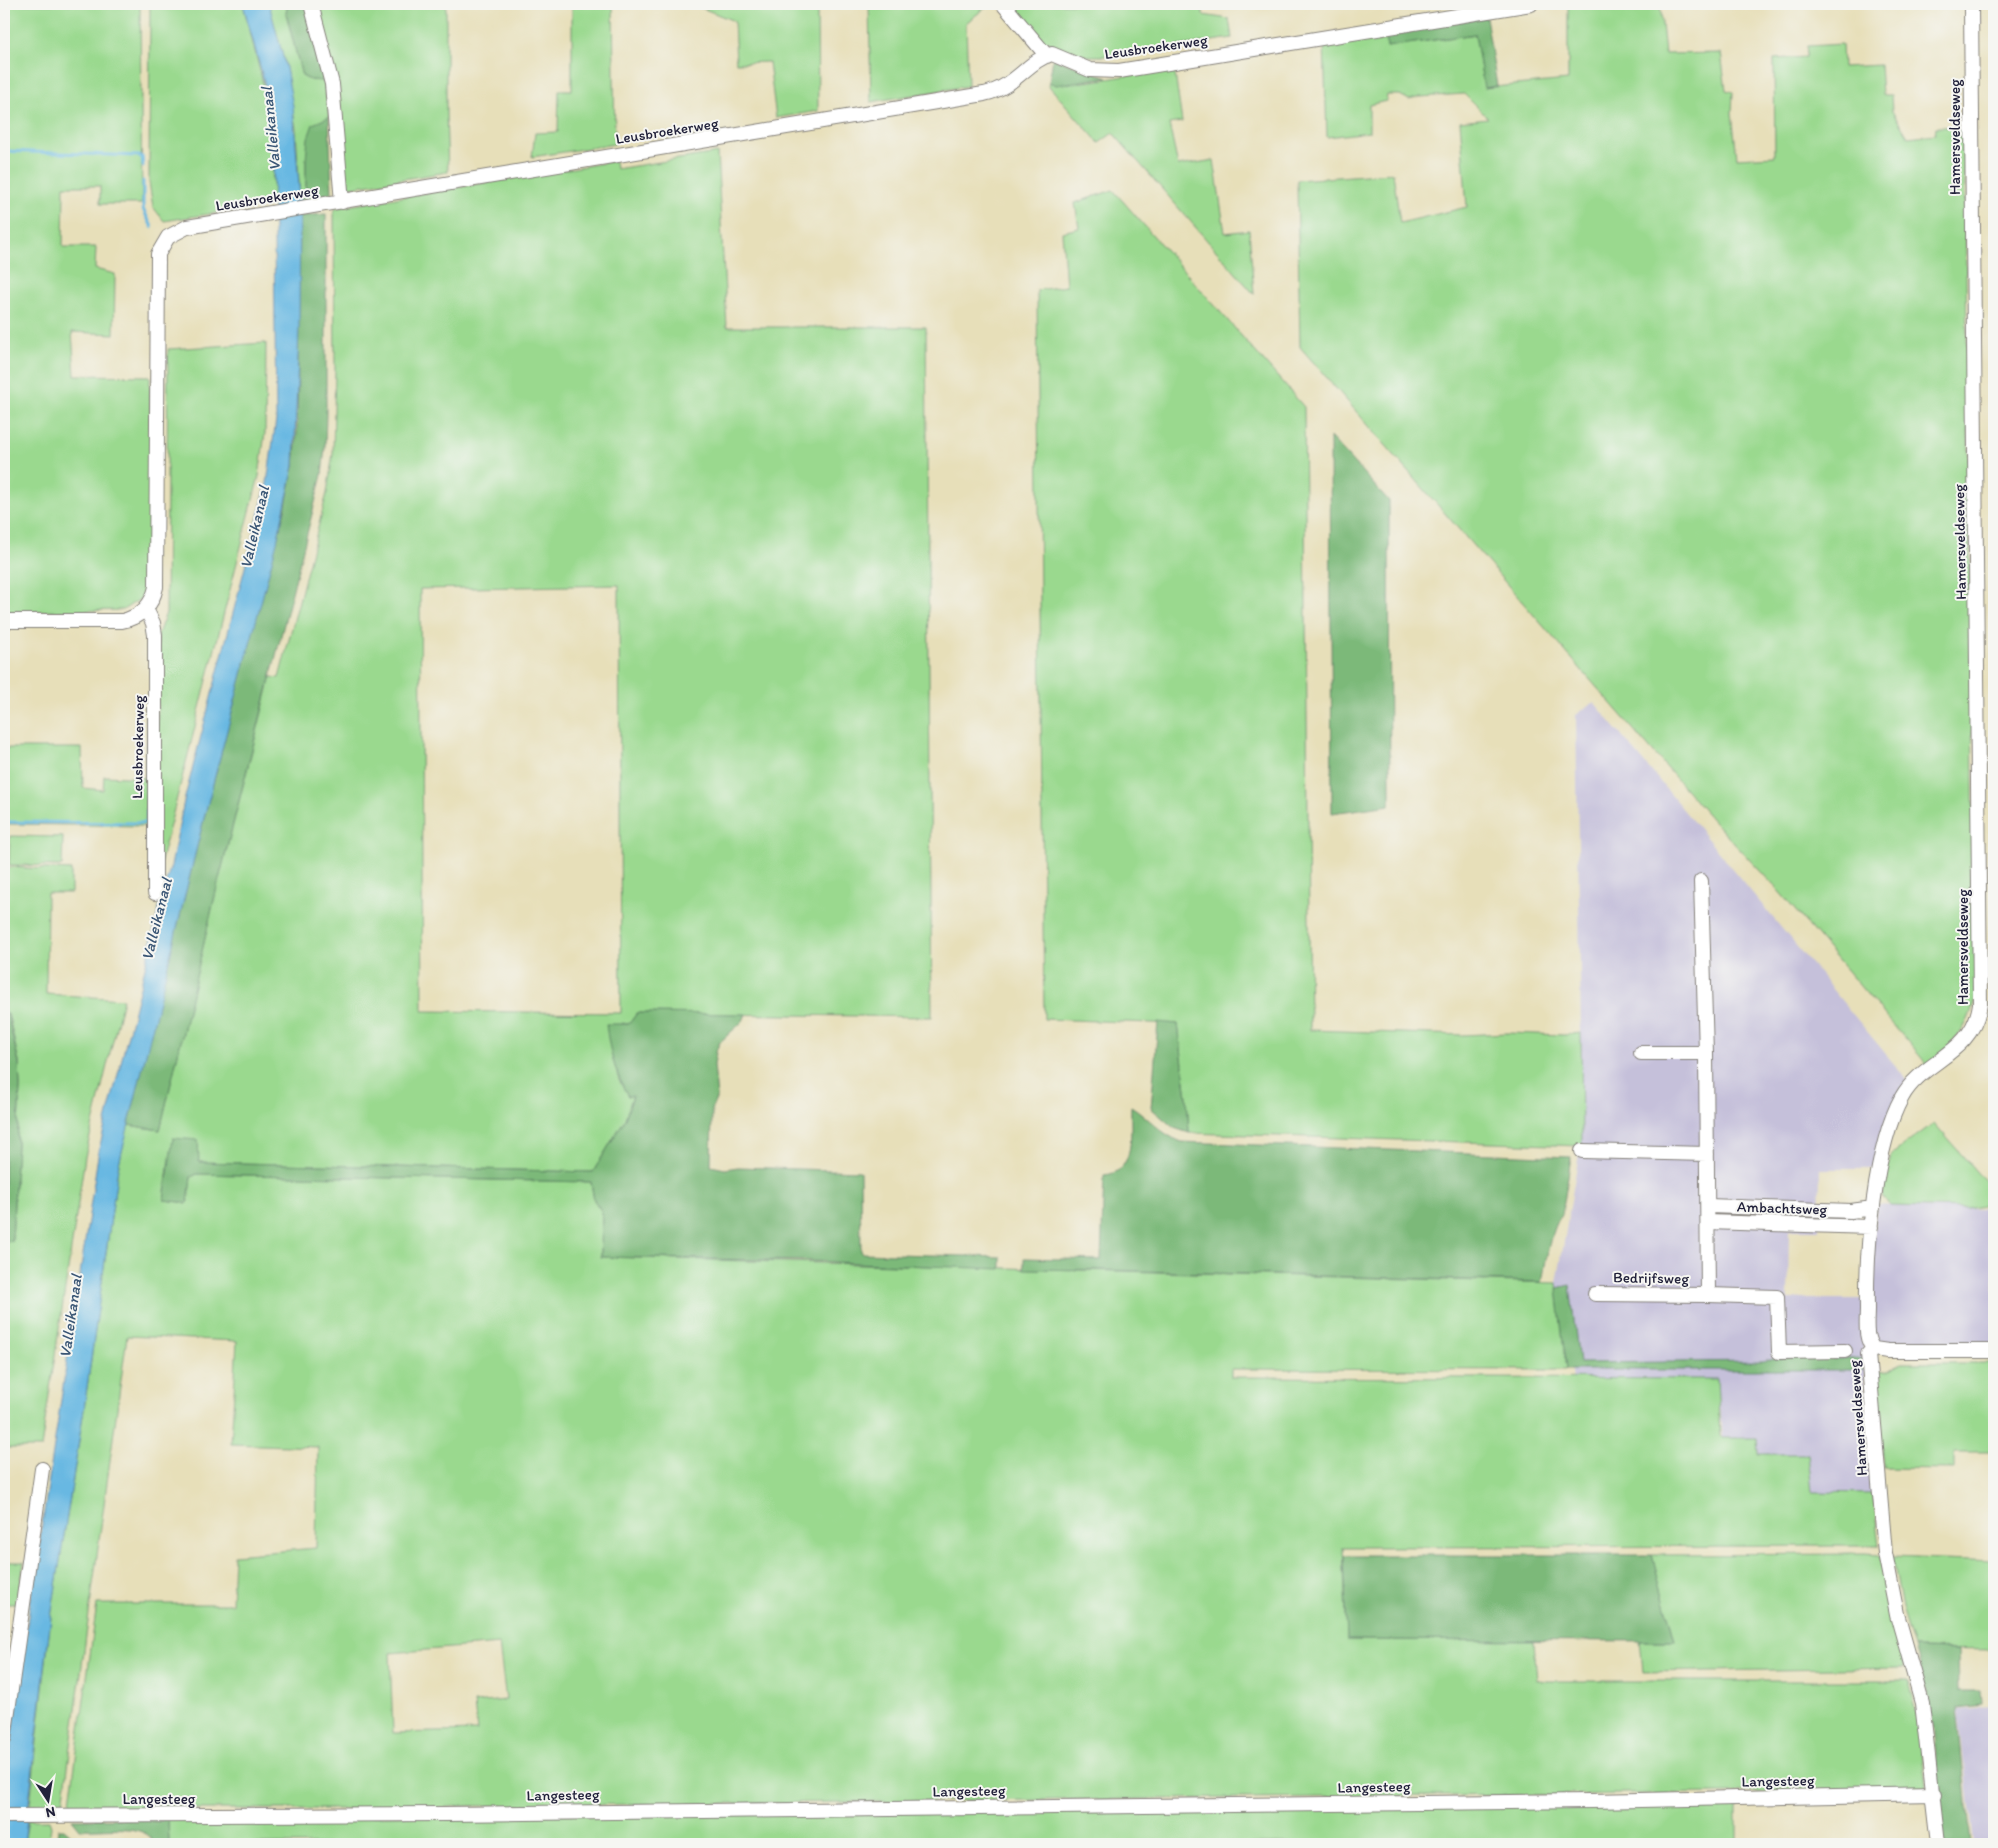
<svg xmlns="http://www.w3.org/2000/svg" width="1998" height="1848" font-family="Itim,sans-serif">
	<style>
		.industrial { fill: #c5c0da }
		.green { fill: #9ad98e; stroke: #5e7e64; fill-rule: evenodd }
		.forest { fill: #7bb979; stroke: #4e6e5a }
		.water { fill: #67b8e2; stroke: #446d8e }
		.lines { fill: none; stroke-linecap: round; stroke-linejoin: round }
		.stream { stroke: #67b8e2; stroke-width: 3 }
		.minor-casing { stroke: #84807a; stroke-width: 16 }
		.minor { stroke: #fff; stroke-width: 14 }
		.labels { text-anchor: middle; stroke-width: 4; stroke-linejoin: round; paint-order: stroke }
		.street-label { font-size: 15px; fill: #22223b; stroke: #f6f6f2 }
		.water-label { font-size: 16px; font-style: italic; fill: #3a5675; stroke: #f6f6f2 }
	</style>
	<rect width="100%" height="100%" fill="#f6f6f2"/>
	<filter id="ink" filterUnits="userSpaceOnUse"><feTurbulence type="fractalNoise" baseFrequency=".02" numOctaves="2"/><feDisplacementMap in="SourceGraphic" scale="10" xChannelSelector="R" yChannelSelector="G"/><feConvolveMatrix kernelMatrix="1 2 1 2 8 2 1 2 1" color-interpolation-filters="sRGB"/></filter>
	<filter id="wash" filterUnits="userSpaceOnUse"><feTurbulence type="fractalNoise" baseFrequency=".0096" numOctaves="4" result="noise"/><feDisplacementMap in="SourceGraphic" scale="20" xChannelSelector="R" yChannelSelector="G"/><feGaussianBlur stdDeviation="1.12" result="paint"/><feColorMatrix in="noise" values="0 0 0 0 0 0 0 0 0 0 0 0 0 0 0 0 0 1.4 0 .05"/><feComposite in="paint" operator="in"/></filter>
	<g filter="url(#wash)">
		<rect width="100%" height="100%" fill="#e7dfb9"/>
		<path class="industrial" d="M1594,702L1909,1082L1876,1169H1820L1819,1230H1789L1788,1299H1863L1877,1205L1939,1208H1989L1994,1206V1348L1863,1344L1873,1493L1812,1492L1808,1454H1758L1757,1438H1722L1717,1382L1573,1379L1557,1283L1580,1148L1581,1033L1576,715Z
			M1994,1706V1844H1973L1958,1708Z"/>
		<path class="green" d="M4,4H140L142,204H100V186H64L63,247H96L95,269L115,274L114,334L72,332L75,375L150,376L149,586L140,599L123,610L4,612Z
			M150,4H243L270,111L274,204L164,221L153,207L149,182Z
			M269,4H288L286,13L302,76L310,80L324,81L329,117L306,160V199H300L296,129L286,68Z
			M317,4H446V113L448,172L346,188Z
			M572,4H613L615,144L532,157L535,133L558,132L559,90H572Z
			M692,4H817L818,111L776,118L769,62L736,63L734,21Z
			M869,4H990L966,23L968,86L871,102Z
			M1009,4H1203V15L1229,19L1232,38L1112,56H1082L1042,40Z
			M1576,4H1660L1665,54L1721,53L1726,90L1733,92L1732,113L1737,158L1775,156L1774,59L1806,57L1807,46L1842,44L1843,67L1880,65L1882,95H1891L1892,111L1908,137L1935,134L1936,127H1964L1976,995C1967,1033 1953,1043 1925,1068V1062L1777,889L1715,823L1300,347L1297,180L1393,173L1400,223L1467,207L1460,121L1488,118L1464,94L1420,97L1409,100L1400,95H1387L1386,101L1369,105V132L1327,137L1324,43L1386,33L1387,47L1475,34L1484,88L1568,80V5Z
			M1174,67L1182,122L1169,124L1178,166L1214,160L1225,233L1249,230L1254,294L1113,133L1099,143L1049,86V82C1065,89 1151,71 1174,67Z
			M717,153L727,327H926L932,1017L637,1013L629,1024L622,1023L611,1053L619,1080L628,1096L633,1095L625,1119L593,1172L199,1162L168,1167L164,1200L188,1203L191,1177L197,1174L591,1182L594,1200L602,1212L601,1257L1557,1283L1566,1370L1231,1369V1377L1717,1379L1720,1436L1722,1438H1757L1758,1454H1808L1812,1492L1873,1493L1879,1546L1343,1547L1347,1640L1534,1641L1537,1681H1908L1918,1721L1926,1786L1921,1791L463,1806L419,1809H71L70,1802L97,1604H232L234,1555L316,1548L318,1447L231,1444L237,1341L127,1336L63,1804L59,1810L29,1813L51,1617L84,1409L118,1168L128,1125L160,1130L218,883L271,677L279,678L327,493L333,453L335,369L334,212L336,208L615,161L616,169ZM619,585L621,1013L423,1011L420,589ZM499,1644L506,1700L474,1703L477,1731L393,1733L390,1653Z
			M1113,190L1304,407L1310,1030L1462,1035L1508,1033L1564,1035L1581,1033L1582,1146L1189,1133L1187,1098L1178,1024L1044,1019L1037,290L1066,286L1062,232L1079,228L1075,203Z
			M266,343L265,433L259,476L157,876L158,634L166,613L168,349Z
			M4,748H82L83,788L103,790L104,776L147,778L145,826L5,824V867L71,870V893H47L46,994L123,999L85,1157L41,1448H4V1241H12L20,1087L19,1062L8,1013H4Z
			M10,836L63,837L62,866L9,865Z
			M1934,1123L1994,1192V1203L1967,1208L1891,1206L1882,1198L1891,1155Z
			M1902,1363H1994V1452H1954V1469L1883,1468L1875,1372L1889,1371Z
			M1866,1554L1880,1555L1883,1579L1904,1668L1643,1672L1640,1641H1675L1652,1555Z
			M1893,1557L1994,1561V1649L1914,1648L1902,1609Z
			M4,1562H24L18,1604H4Z
			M1737,1803V1844H169L168,1818Z
			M28,1820H49L51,1827L48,1844H24Z"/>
		<path class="forest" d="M288,4H306L324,81L310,80L302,76L286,13Z
			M1486,17L1497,86L1484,88L1475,34L1387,47L1386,33Z
			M1053,59L1108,77L1056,85L1049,82Z
			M329,117L332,193L306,199V160L308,138L313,124Z
			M326,214V413L325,448L322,475L218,883L160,1130L128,1125L205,814L285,510L294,466L297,433L300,216Z
			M1330,437L1389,501L1390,805L1332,813Z
			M4,1013H7L19,1063L20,1087L12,1241H4Z
			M637,1013L746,1014L743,1021L719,1043L716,1052L714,1065L717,1097L712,1108L711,1166L725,1169L738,1167L860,1171L861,1253L1001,1257V1269L808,1261L601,1257L602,1212L594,1200L591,1182L197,1174L191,1177L188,1203L164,1200L173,1138L198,1140L199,1162L593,1172L625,1119L633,1096H628C615,1073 609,1050 606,1024H629Z
			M1158,1022L1178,1024L1187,1098L1189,1133L1174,1128L1151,1108Z
			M1131,1106C1149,1117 1161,1135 1182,1142L1571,1157L1562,1215C1551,1221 1545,1268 1542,1282L1101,1270L1024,1269V1258L1101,1260L1104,1175C1137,1173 1130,1130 1131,1106Z
			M1570,1285L1579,1363L1764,1361L1773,1358L1863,1359V1370H1566L1557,1288Z
			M1344,1555H1652L1675,1641L1347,1640Z
			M1914,1648L1958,1649L1959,1690H1980L1981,1704L1957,1707L1970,1844H1943L1930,1703Z
			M168,1818L169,1844H154C149,1821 98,1831 80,1829L72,1819Z
			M58,1829H64L70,1834L68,1844H56Z"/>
		<path class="water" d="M243,4H269L286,68L293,106L300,199L299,329L294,466L277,542L205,814L118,1168L84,1409L51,1617L24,1844H4V1803L24,1644L99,1149L148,956L161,897L171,866L184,801L267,483L276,420L273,144L266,89Z"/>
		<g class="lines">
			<path class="stream" d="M4,151L139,156L142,157L143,166
				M143,181V209L152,227
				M4,822L147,823
				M147,828L148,747"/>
		</g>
	</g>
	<g filter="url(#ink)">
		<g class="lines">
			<g class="minor-casing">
				<path id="minor" d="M311,4L332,84L342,202
					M1003,4L1047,56
					M146,609L153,623L155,635V893
					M4,621H122C140,617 152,606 156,587L158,254L168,237L187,227L984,94C1016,87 1028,60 1052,54L1090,70L1119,71L1531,4
					M1701,881L1706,1053L1708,1295L1777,1297L1779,1352L1845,1351
					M1641,1053H1706
					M1582,1151L1707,1154
					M1708,1206L1851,1211L1873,1208
					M1708,1222L1871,1227
					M1595,1294L1708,1295
					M1874,1349C1864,1339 1867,1322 1867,1309C1866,1252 1874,1147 1902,1097C1922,1060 1973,1055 1980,1004L1971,4
					M1874,1349L1868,1354L1885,1553L1897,1614L1922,1703L1938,1844
					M1874,1349L1888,1351H1994
					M4,1739L42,1469
					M4,1816L444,1814L1592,1801L1934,1794"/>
			</g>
			<use href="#minor" class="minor"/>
		</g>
	</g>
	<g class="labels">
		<g class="street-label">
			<text transform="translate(1156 47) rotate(-8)" y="5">Leusbroekerweg</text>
			<text transform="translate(667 131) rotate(-9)" y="5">Leusbroekerweg</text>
			<text transform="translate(1955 137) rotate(-90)" y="5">Hamersveldseweg</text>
			<text transform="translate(267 198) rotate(-9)" y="5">Leusbroekerweg</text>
			<text transform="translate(1960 542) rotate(-91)" y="5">Hamersveldseweg</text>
			<text transform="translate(138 747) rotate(-89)" y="5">Leusbroekerweg</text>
			<text transform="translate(1963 947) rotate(-90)" y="5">Hamersveldseweg</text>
			<text transform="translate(1782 1208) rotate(2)" y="5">Ambachtsweg</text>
			<text transform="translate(1651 1278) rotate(1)" y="5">Bedrijfsweg</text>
			<text transform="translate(1858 1418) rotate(-94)" y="5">Hamersveldseweg</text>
			<text transform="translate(1778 1781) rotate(-1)" y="5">Langesteeg</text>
			<text transform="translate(1374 1787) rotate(-1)" y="5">Langesteeg</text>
			<text transform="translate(969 1791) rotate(-1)" y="5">Langesteeg</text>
			<text transform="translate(563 1795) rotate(-1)" y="5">Langesteeg</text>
			<text x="159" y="1804">Langesteeg</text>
		</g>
		<g class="water-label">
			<text transform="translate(270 129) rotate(-96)" y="6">Valleikanaal</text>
			<text transform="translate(254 527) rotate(-77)" y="6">Valleikanaal</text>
			<text transform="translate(156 919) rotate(-76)" y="6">Valleikanaal</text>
			<text transform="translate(70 1316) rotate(-82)" y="6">Valleikanaal</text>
		</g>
	</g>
	<rect width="1998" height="1848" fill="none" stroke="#f6f6f2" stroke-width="20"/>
	<g transform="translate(48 1800) rotate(168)" stroke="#f6f6f2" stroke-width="4" paint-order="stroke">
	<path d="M0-4L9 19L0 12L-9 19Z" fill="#22223b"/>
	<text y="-8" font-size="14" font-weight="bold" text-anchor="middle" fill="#22223b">N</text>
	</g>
</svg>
